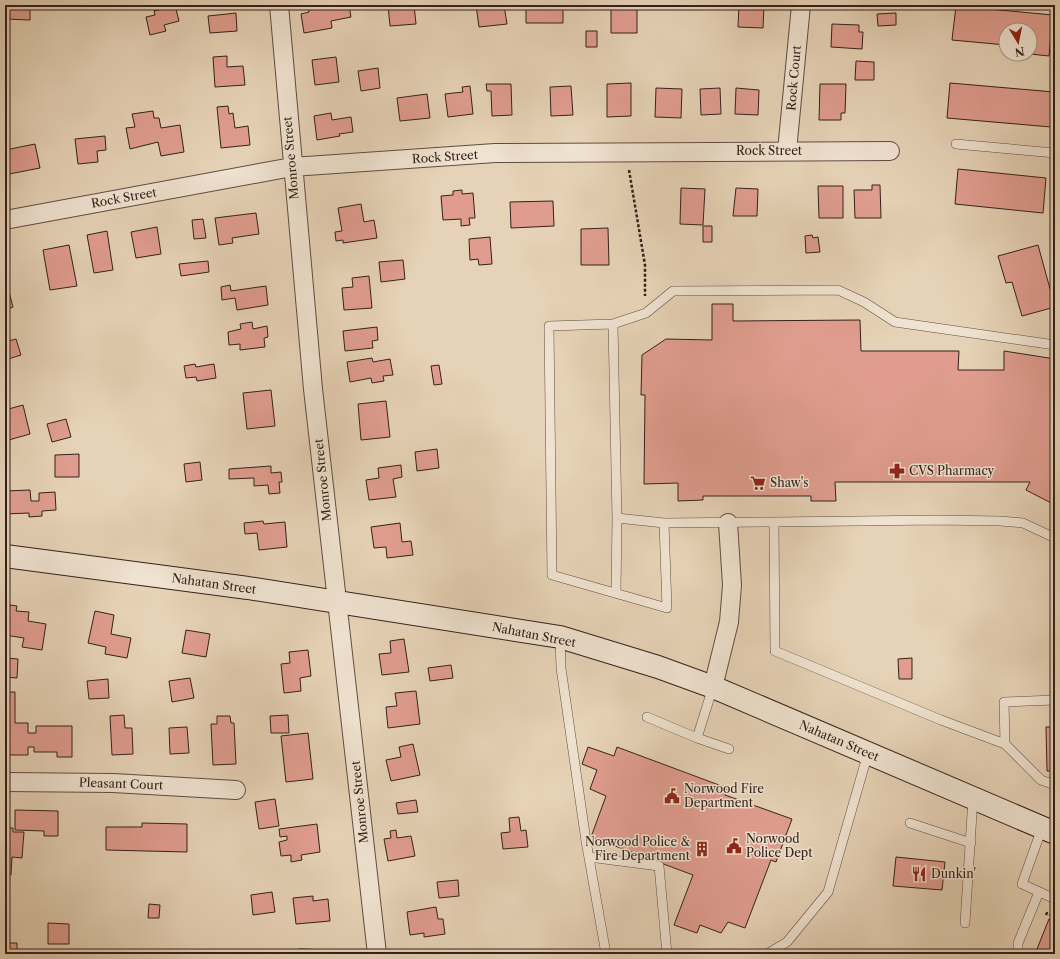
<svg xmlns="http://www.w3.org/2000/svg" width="1060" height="959" font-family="'Libre Caslon Text',serif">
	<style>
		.building { fill: #e09d8f; stroke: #34211a }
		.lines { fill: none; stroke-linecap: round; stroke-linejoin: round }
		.lane-casing { stroke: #604d41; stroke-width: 10 }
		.street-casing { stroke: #604d41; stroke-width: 20 }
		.secondary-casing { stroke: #34211a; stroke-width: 24 }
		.path { stroke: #34211a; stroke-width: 2.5; stroke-dasharray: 3 2; stroke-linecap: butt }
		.lane { stroke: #efe2d0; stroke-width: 9 }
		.street { stroke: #efe2d0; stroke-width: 18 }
		.secondary { stroke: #efe2d0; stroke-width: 22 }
		.labels { text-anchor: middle; stroke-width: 3; stroke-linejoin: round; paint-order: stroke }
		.street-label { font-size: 12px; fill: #34211a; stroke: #efe2d0 }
		.poi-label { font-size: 12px; fill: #34211a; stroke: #efe2d0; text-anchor: start }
	</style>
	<rect width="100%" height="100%" fill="#e6d2b6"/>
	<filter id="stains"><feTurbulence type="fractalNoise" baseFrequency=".005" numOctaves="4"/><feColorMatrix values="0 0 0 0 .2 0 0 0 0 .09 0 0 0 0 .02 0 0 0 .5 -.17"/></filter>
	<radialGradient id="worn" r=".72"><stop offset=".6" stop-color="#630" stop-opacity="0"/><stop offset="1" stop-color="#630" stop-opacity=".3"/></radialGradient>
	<path class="building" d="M5,5H30V20L5,19Z
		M166,5H175L179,21L164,25L166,31L150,35L146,17L155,15L154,11L167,8Z
		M308,5H349L351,17L331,21L332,28L304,33L301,14L309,12Z
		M388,5H414L416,24L390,26Z
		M476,5H504L507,24L479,27Z
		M526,5H563V23H526Z
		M611,5H637V33H611Z
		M739,5H764L763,28L738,27Z
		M956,6L1053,15L1049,56L1030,54V30H1006V45L952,40Z
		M236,13L237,31L210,33L208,16Z
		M896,13V25L878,26L877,14Z
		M832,24L859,25V32H863L862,49L831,47Z
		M586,31H597V47H586Z
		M227,56V67L243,66L245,85L215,87L213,57Z
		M336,57L339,82L315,85L312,60Z
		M856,61L874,62V80H855Z
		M378,68L380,88L361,91L358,71Z
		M631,83V116L607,117V84Z
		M950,83L1054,92L1051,127L947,118Z
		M486,84H511L512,115L492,116L491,91H487Z
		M820,84H846L845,113H841V120H819Z
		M470,86L473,114L448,117L445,94L463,92L462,87Z
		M571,86L573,115L551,116L550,87Z
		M656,88L682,89L681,118L655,117Z
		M720,88L721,114L701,115L700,89Z
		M736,88L759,90L758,115L735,114Z
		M427,94L430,118L400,121L397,98Z
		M228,106L229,114L233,113L235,128L248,126L250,145L221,148L217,107Z
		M153,111L154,118H159L161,128L180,125L184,152L161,156L158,142L130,149L126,128L135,127L132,114Z
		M331,113L332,120L351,117L353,132L339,134L340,136L317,140L314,116Z
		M105,136L106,150L97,151L98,162L78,164L75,139Z
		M35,144L40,168L9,174L5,150Z
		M958,169L1046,178L1043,213L955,204Z
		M872,185H880L881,218H855L854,190H872Z
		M818,186H843V218H819Z
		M681,188L705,189L703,225L680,224Z
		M736,188L758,189L757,216H733Z
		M462,190V194L473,193L475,218H469L470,225L461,226V219L443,220L441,196L453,195V191Z
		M553,201L554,226L511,228L510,202Z
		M361,204L364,222L374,220L377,238L343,243V240L336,241L335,232L342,231L338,208Z
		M256,213L259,234L232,238L233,243L219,245L215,218Z
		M203,219L206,238L194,239L192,220Z
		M703,226H712V242H703Z
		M157,227L161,254L136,258L131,232Z
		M608,228L609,265H581V229Z
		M107,231L113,270L94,273L87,235Z
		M812,235L813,238L818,237L820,252L806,253L805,236Z
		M490,237L492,264L479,265L478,259L470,260L469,239Z
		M69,245L77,286L50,290L43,250Z
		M1038,245L1055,307L1022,316L1012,282L1006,283L998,256Z
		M403,260L405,279L381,282L379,262Z
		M208,261L209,272L181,276L179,264Z
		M369,276L372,308L344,310L342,288L353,287L352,278Z
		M7,284L13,307L5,310V285Z
		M230,285L231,291L266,286L268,305L237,310L235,298L222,300L221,287Z
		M712,304H733V321L860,320L861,351H959L958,370H1004V351L1055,359V505L1026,490L1030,482H835L836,501H811V496H703V500L678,501V483L644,484L645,395H641L642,355L666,339L712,340Z
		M252,322L253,329L267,326L268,337L264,338L265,347L240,350V344L229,345L228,332L241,329L240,324Z
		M377,327L378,340L372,341L373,348L345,351L343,331Z
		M16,339L21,355L5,360V342Z
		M372,358L373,362L390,359L393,375L383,376L384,381L372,383L371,378L350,382L347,362Z
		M195,364L196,367L214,364L216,378L197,381L196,377L186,378L184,366Z
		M439,365L442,384L434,385L431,366Z
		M271,390L275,426L247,429L243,393Z
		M386,401L390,437L361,440L358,404Z
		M23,405L30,434L5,441V410Z
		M66,419L71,437L52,442L47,424Z
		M437,449L439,468L417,471L415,452Z
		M79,454V477H55V455Z
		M200,462L202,480L186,482L184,464Z
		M401,465L402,477L393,479L396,497L369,500L366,480L379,478L378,468Z
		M271,466V473L281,472L282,482H279L280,493L269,494L268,485L254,486V478L229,479V469Z
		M30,490L31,501H39V493L55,492L56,510L42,511V516L29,517V513L5,514V491Z
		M263,521L264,524L285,522L287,547L259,550L257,533L245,534L244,523Z
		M400,523L402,542L411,541L413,555L387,558L386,547L374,548L371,527Z
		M10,605L17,606L16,611L29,612L28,621L46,624L42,650L22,647L24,638L5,635V609L9,610Z
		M95,611L114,615L111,634L131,638L127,658L105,654L106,647L88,643Z
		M186,630L210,634L206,657L182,653Z
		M404,639L409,672L382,675L379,654L391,653L390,641Z
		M308,650L311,676L300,678L301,691L284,693L281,664L290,663L289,652Z
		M5,658L18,659L17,678L5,677Z
		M912,658V679H899L898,659Z
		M451,665L453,678L430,681L428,668Z
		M190,678L194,698L172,702L169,681Z
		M108,679L109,698L89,699L87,681Z
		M416,691L420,724L388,728L386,707L397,706L395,693Z
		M5,692H15V723H28V733H36V726H72V757H57V752H34V747H28V755H5Z
		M124,715L125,728H132L133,754L112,755L110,716Z
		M288,715L289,733H271L270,716Z
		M217,716H230L231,723H234L236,764L213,765L211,724H217Z
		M187,727L189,753L170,754L169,728Z
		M1046,727H1055V771H1047Z
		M308,733L313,779L286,782L281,736Z
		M413,744L420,775L391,781L386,760L401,757L399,747Z
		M588,747L614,756L617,747L727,788L725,795L792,819L776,862L771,860L745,928L728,922L721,933L700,925L697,933L674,925L693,875L591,837L606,796L590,789L597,770L582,764Z
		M275,799L279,826L259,829L255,802Z
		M416,800L418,812L398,814L396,803Z
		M15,810L58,811V836H44V831L15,830Z
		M519,817L521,831L526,830L528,847L503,849L501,833L510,832L509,818Z
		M142,823L187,824V852L106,850V827H142Z
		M317,824L320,852L301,855L302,860L291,862V855L281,856L279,842L287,840V836L280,837L279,829Z
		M5,828H13V832H24L22,858L12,857L11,875L5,874Z
		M396,830L397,838L411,836L415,856L388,861L384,839L391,838L390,831Z
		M896,857L945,862L942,890L893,886Z
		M458,880L459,896L439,898L437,882Z
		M5,892H9L8,920L5,919Z
		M272,892L275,912L253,915L251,895Z
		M313,896V901L328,899L330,921L296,924L293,898Z
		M149,904L160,905L159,918H148Z
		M436,907L438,919H443L445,934L424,937V933L410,935L407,912Z
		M1049,919L1055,921V954H1035Z
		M48,923L69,924V944H48Z
		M5,943H17V954H5Z
		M299,949L332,950V954H299Z"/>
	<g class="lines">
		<g class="lane-casing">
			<path id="lane" d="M956,144L1055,153
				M613,324L646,313L673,291L838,290L864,302L895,322L1055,345
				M774,522L938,520L1000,521L1023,523L1055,538
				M664,523L667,608L552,575L549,326L613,324L617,518L664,523L774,522L775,651L941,720L1005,744L1004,702L1055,700
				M616,593L617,518
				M560,637L561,668L586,841L606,954
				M647,717L697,738L713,687
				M697,738L729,749
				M1005,744L1041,780L1055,785
				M910,823L971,843
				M1042,828L1022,884L1055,899
				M589,857L659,866L667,954
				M965,923L973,798
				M767,954L787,942L828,892L868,753
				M1018,954V943L1039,892"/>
		</g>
		<g class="street-casing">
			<path id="street" d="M279,5L313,389L377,954
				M787,151L801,5
				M5,220L292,167L495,153L890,151
				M713,687L729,622L732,585L728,523
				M5,782L113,783L236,790"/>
		</g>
		<g class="secondary-casing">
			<path id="secondary" d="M5,556L248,588L560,637L658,667L713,687L1055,833"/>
		</g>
		<path class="path" d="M629,170L645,265V296
			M1046,915L1047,913L1055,917"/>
		<use href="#lane" class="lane"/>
		<use href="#street" class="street"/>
		<use href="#secondary" class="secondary"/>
	</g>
	<defs>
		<g id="pharmacy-bare" transform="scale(1.2)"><path d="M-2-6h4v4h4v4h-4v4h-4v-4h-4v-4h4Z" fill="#8f2418" stroke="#efe2d0" stroke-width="2.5" paint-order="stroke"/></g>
		<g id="supermarket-bare" transform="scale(1.2)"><path d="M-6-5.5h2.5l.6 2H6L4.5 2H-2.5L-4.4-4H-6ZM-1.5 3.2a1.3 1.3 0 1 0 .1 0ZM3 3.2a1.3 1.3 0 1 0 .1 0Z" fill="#8f2418" stroke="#efe2d0" stroke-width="2.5" paint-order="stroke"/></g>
		<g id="civic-bare" transform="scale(1.2)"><path d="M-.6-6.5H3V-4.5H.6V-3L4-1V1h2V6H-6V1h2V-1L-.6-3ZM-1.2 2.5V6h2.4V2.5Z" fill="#8f2418" stroke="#efe2d0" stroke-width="2.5" paint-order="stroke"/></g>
		<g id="building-bare" transform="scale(1.2)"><path d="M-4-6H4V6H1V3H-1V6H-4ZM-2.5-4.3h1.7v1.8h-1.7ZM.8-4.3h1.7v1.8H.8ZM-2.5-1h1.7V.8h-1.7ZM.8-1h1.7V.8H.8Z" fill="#8f2418" stroke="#efe2d0" stroke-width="2.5" paint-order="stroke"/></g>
		<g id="restaurant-bare" transform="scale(1.2)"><path d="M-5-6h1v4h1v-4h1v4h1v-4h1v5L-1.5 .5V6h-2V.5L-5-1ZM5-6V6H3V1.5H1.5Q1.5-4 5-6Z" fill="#8f2418" stroke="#efe2d0" stroke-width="2.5" paint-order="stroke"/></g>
	</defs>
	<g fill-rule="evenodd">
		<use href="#pharmacy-bare" x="897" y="471"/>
		<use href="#supermarket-bare" x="758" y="483"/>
		<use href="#civic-bare" x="672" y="796"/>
		<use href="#civic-bare" x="734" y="846"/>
		<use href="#building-bare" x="702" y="849"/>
		<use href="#restaurant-bare" x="919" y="874"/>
	</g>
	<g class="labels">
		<g class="street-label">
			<text transform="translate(794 78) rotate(-85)" y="4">Rock Court</text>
			<text x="769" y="155">Rock Street</text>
			<text transform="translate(445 157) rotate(-4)" y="4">Rock Street</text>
			<text transform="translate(291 158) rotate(-95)" y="4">Monroe Street</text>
			<text transform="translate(124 198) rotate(-10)" y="4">Rock Street</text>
			<text transform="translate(323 480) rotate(-96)" y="4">Monroe Street</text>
			<text transform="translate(214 584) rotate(8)" y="4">Nahatan Street</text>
			<text transform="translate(534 635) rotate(11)" y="4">Nahatan Street</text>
			<text transform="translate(839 741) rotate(23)" y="4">Nahatan Street</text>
			<text transform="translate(121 784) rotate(2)" y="4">Pleasant Court</text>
			<text transform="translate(360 802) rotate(-96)" y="4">Monroe Street</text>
		</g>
		<g class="poi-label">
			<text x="909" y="475">CVS Pharmacy</text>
			<text x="770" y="487">Shaw's</text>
			<text x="684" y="793">Norwood Fire<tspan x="684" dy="14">Department</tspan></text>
			<text x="746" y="843">Norwood<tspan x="746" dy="14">Police Dept</tspan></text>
			<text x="690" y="846" text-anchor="end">Norwood Police &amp;<tspan x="690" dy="14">Fire Department</tspan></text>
			<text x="931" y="878">Dunkin'</text>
		</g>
	</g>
	<rect width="1060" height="959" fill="none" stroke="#e6d2b6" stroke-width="20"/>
	<rect x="6" y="6" width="1048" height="947" fill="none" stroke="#34211a" stroke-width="2"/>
	<rect x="10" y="10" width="1040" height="939" fill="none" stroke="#34211a"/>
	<g transform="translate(1018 42) rotate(170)"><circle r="19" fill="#efe2d0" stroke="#a49587"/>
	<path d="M0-3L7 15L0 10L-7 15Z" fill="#8f2418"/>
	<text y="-6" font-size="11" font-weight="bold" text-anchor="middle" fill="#34211a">N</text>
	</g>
	<rect width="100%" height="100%" filter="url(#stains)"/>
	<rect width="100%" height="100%" fill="url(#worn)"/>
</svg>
